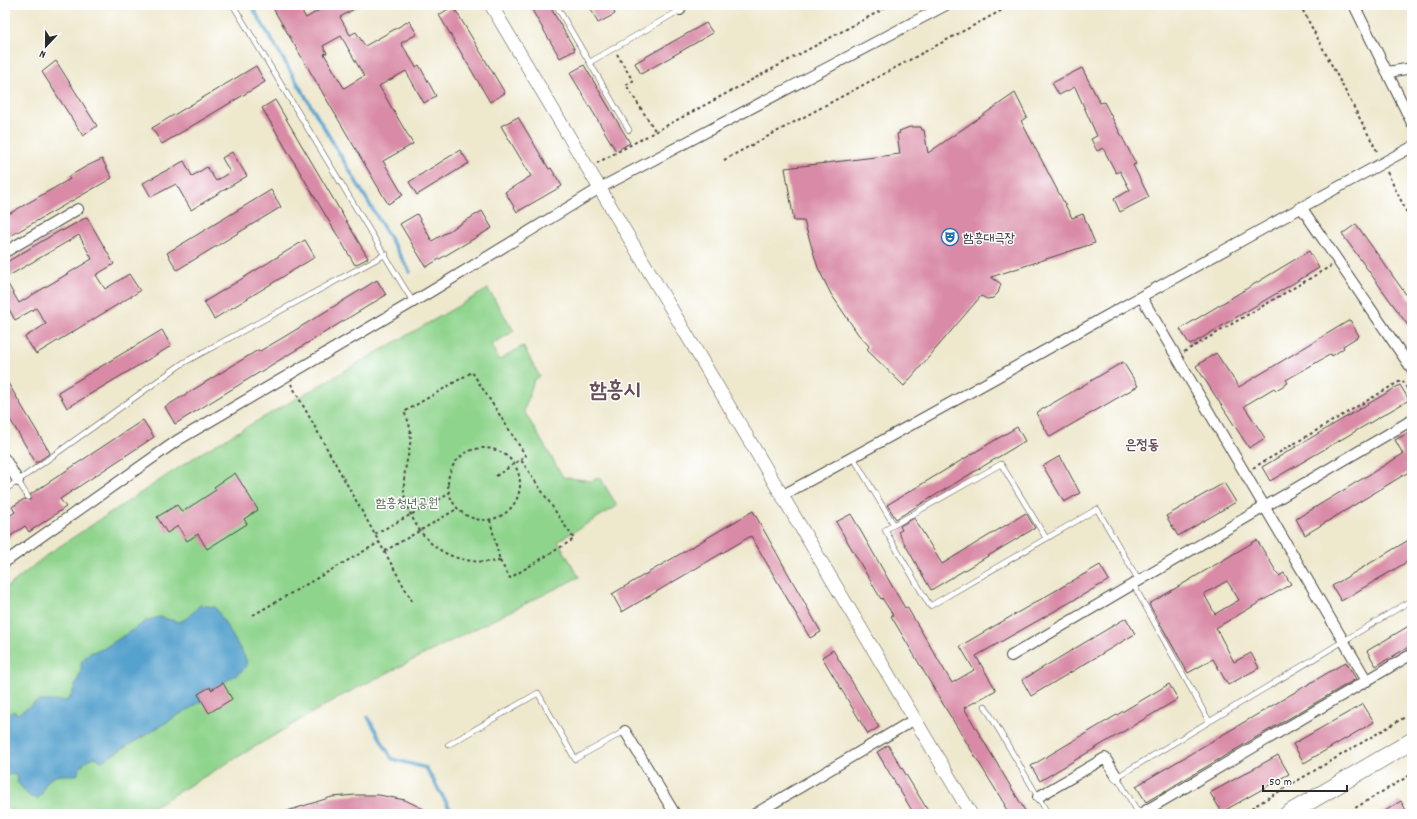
<svg xmlns="http://www.w3.org/2000/svg" width="1417" height="819" font-family="Dekko,'Poor Story',sans-serif">
	<style>
		.green { fill: #8fd48d; stroke: #5d805c }
		.water { fill: #56a2ce; stroke: #40667c }
		.lines { fill: none; stroke-linecap: round; stroke-linejoin: round }
		.stream { stroke: #56a2ce; stroke-width: 3.5 }
		.building { fill: #d98aa6; fill-rule: evenodd }
		.service-casing { stroke: #484743; stroke-width: 6 }
		.minor-casing { stroke: #484743; stroke-width: 12 }
		.tertiary-casing { stroke: #484743; stroke-width: 14 }
		.trunk-casing { stroke: #484743; stroke-width: 18 }
		.path { stroke: #484743; stroke-width: 2; stroke-dasharray: 3 3; stroke-linecap: butt }
		.service { stroke: #fff; stroke-width: 5 }
		.minor { stroke: #fff; stroke-width: 10 }
		.tertiary { stroke: #fff; stroke-width: 13 }
		.trunk { stroke: #fff; stroke-width: 17 }
		.labels { text-anchor: middle; stroke-width: 3; stroke-linejoin: round; paint-order: stroke }
		.poi-label { font-size: 13px; fill: #2b2b2b; stroke: #fff; text-anchor: start }
		.park-label { font-size: 13px; fill: #495e48; stroke: #fff }
		.neighbourhood-label { font-size: 14px; font-weight: bold; fill: #684c56; stroke: #fff }
		.town-label { font-size: 21px; font-weight: bold; fill: #684c56; stroke: #fff }
	</style>
	<rect width="100%" height="100%" fill="#fff"/>
	<filter id="ink" filterUnits="userSpaceOnUse"><feTurbulence type="fractalNoise" baseFrequency=".025" numOctaves="2"/><feDisplacementMap in="SourceGraphic" scale="8" xChannelSelector="R" yChannelSelector="G"/><feConvolveMatrix kernelMatrix="1 2 1 2 8 2 1 2 1" color-interpolation-filters="sRGB"/></filter>
	<filter id="wash" filterUnits="userSpaceOnUse"><feTurbulence type="fractalNoise" baseFrequency=".012" numOctaves="4" result="noise"/><feDisplacementMap in="SourceGraphic" scale="16" xChannelSelector="R" yChannelSelector="G"/><feGaussianBlur stdDeviation="0.9" result="paint"/><feColorMatrix in="noise" values="0 0 0 0 0 0 0 0 0 0 0 0 0 0 0 0 0 1.4 0 .05"/><feComposite in="paint" operator="in"/></filter>
	<g filter="url(#wash)">
		<rect width="100%" height="100%" fill="#eee8cd"/>
		<path class="green" d="M488,289L514,331L491,345L499,360L523,346L540,377L534,380L524,411L563,477L591,481L600,477L617,506L558,541L579,577L341,696L141,814H5V589L48,554L201,453Z"/>
		<path class="water" d="M200,605L215,607L217,610L245,657L247,664L241,672L211,690L210,687L198,694L202,701L102,761L95,757C85,760 81,765 77,775C68,775 53,773 47,782C42,788 45,793 38,798L30,797L17,782V777L13,774L5,776V718L13,711L18,714L38,701H65L70,698L81,672V662L89,653L103,649L148,620L159,617L179,622L187,618Z"/>
		<g class="lines">
			<path class="stream" d="M251,5L410,272
				M368,717L392,759L426,768L453,814"/>
		</g>
		<g id="blocks">
			<path class="building" d="M271,5H298L306,18L328,5H361L340,17L350,35L356,32L365,46L409,21L417,34L401,43L416,67L419,65L436,96L424,103L406,71L379,86L413,144L383,161L403,195L388,204ZM341,36L364,76L344,88L324,54L327,53L323,46Z
				M529,5H549L575,50L560,58Z
				M589,5H611L615,14L598,23Z
				M453,6L505,93L490,102L439,15Z
				M706,23L713,33L641,74L635,63Z
				M56,61L97,126L83,136L42,72Z
				M584,65L630,143L616,151L570,73Z
				M256,66L265,82L162,144L152,128Z
				M1082,68L1100,103L1104,102L1136,164L1133,165L1149,197L1120,212L1114,199L1130,190L1120,171L1116,173L1103,148L1097,151L1091,139L1097,136L1075,87L1059,95L1052,83Z
				M1015,93L1027,117L1021,121L1072,218L1083,214L1095,243L991,277L1001,284L998,293L993,298L987,299L981,296L904,386L867,350L869,346L858,334L831,294L818,268L804,221H794L785,168L900,154L897,134L900,133L899,131L910,127H921L922,130H924L928,153Z
				M275,100L368,258L355,265L262,108Z
				M518,117L549,169L551,168L562,186L517,212L505,192L531,176L501,126Z
				M460,150L469,163L417,195L409,182Z
				M232,152L247,176L191,210L176,184L151,197L143,183L184,161L192,176L207,167L216,181L230,172L222,158Z
				M102,159L112,178L5,239V216L70,179L68,177L87,166Z
				M271,190L281,207L177,270L167,253Z
				M482,211L492,228L426,267L400,224L417,214L432,241Z
				M87,217L114,264L96,275L105,289L129,274L140,291L36,354L25,337L46,324L36,308L15,320L5,302V279L19,303L92,259L79,235L5,278V263L61,230L62,231Z
				M1356,224L1412,303V331L1342,234Z
				M305,240L315,257L214,319L204,302Z
				M1309,251L1319,268L1190,345L1180,329Z
				M377,280L386,295L175,424L165,407L258,350L260,351L284,337Z
				M1350,320L1359,336L1343,346L1344,348L1332,356L1331,354L1286,380L1288,383L1276,390L1274,388L1244,406L1265,438L1249,448L1196,366L1216,353L1239,387Z
				M162,330L171,346L67,408L58,392Z
				M1123,362L1138,386L1050,437L1036,413Z
				M5,378L50,453L36,463L5,411Z
				M1400,385L1409,400L1270,481L1262,467Z
				M143,420L154,437L60,499L66,507L29,532L25,526L5,540V519L15,512L12,507L24,499L30,500L31,494Z
				M1017,427L1025,441L896,519L887,505Z
				M1408,433L1412,440V470L1305,535L1296,519L1403,454L1395,440Z
				M1060,456L1080,493L1064,502L1043,466Z
				M235,473L258,510L244,519L247,524L207,549L198,534L187,541L178,526L167,533L157,517L177,505L182,512L216,490L214,487Z
				M1224,483L1236,502L1178,536L1166,516Z
				M753,511L821,632L810,638L751,536L622,612L612,594Z
				M1026,513L1035,528L931,590L898,532L902,530L900,526L914,518L942,564Z
				M851,514L895,591L905,608L907,607L952,683L974,670L960,646L1100,565L1109,580L976,656L996,690L964,708L1027,814H1009L1004,805H1005L946,709L891,616L893,615L882,598L881,599L836,522Z
				M1412,538V559L1341,601L1332,586Z
				M1257,540L1279,576L1284,573L1291,584L1216,628L1234,662L1251,653L1259,668L1228,685L1213,659L1188,673L1149,604ZM1227,581L1239,600L1215,614L1204,594Z
				M1126,618L1135,634L1031,696L1022,680Z
				M1412,624V645L1376,666L1367,651Z
				M833,650L879,727L868,734L822,657Z
				M1346,662L1356,679L1146,802L1136,786Z
				M223,683L232,699L209,713L198,694L210,687L211,690Z
				M1169,684L1178,699L1040,781L1031,766Z
				M1363,704L1374,722L1304,763L1293,744Z
				M888,745L930,814H914L877,752Z
				M1278,755L1289,774L1222,812L1210,793Z
				M356,795H379L405,800L434,814H284V812L332,797Z
				M1401,801L1408,814H1380Z"/>
		</g>
	</g>
	<g filter="url(#ink)">
		<use href="#blocks" fill-opacity="0" stroke="#484743" stroke-width="1"/>
		<g class="lines">
			<g class="service-casing">
				<path id="service" d="M233,5L413,302
					M556,5L629,130
					M590,62L689,5
					M853,457L894,525
					M18,481L28,497
					M5,490L183,363L386,254
					M1046,538L1001,464L885,530L930,606L1097,509L1139,581
					M1133,584L1209,721
					M985,706L1048,814
					M448,745L538,693L575,759L625,731
					M1139,814L1117,777L1412,600"/>
			</g>
			<g class="minor-casing">
				<path id="minor" d="M677,5L680,10
					M1354,5L1412,123
					M1388,72L1412,68
					M1301,207L1412,369
					M5,252L78,209
					M1142,298L1367,681
					M5,459L18,481
					M783,495C994,381 1201,261 1412,147
					M5,562L178,440L430,292L600,188L946,5
					M1011,656L1412,420
					M625,731L675,814
					M1038,797L1105,758L1117,777
					M755,814L915,719
					M1140,814L1412,654"/>
			</g>
			<g class="tertiary-casing">
				<path id="tertiary" d="M491,5L971,814"/>
			</g>
			<g class="trunk-casing">
				<path id="trunk" d="M1288,814L1412,741"/>
			</g>
			<path class="path" d="M1300,5L1378,153
				M617,54L633,81L626,85L656,132
				M724,160L1006,8
				M597,163L891,5
				M1387,172L1412,223
				M1184,352L1331,266
				M291,384L412,601
				M448 484a36 36 0 1 1 72 0a36 36 0 1 1-72 0Z
				M1253,468L1402,380L1412,397
				M490,520L500,561C461,565 431,554 413,519C407,508 403,496 404,484C404,456 419,439 404,412L472,372L526,456L496,476
				M375,534L449,494
				M385,551L457,509
				M500,561L510,578L574,539L521,460
				M253,615L380,542
				M1241,814L1412,713
				M1345,814L1412,774"/>
			<use href="#service" class="service"/>
			<use href="#minor" class="minor"/>
			<use href="#tertiary" class="tertiary"/>
			<use href="#trunk" class="trunk"/>
		</g>
	</g>
	<defs>
		<g id="theatre-ring" transform="scale(0.9)"><circle r="9.5" fill="#fff" stroke="#1f6fb2" stroke-width="1.5"/><path d="M-5-5.5Q0-4 5-5.5V0Q5 5 0 6Q-5 5-5 0ZM-3.3-2.5H-1v1.5H-3.3ZM1-2.5H3.3v1.5H1ZM-2.8 1Q0 5.5 2.8 1Z" fill="#1f6fb2"/></g>
	</defs>
	<g fill-rule="evenodd">
		<use href="#theatre-ring" x="950" y="237"/>
	</g>
	<g class="labels">
		<g class="poi-label">
			<text x="963" y="242">함흥대극장</text>
		</g>
		<g class="park-label">
			<text x="407" y="507">함흥청년공원</text>
		</g>
		<g class="neighbourhood-label">
			<text x="1142" y="449">은정동</text>
		</g>
		<g class="town-label">
			<text x="615" y="396">함흥시</text>
		</g>
	</g>
	<rect width="1417" height="819" fill="none" stroke="#fff" stroke-width="20"/>
	<g transform="translate(46 46) rotate(202)" stroke="#ffffff" stroke-width="3" paint-order="stroke">
	<path d="M0-3L7 15L0 10L-7 15Z" fill="#2b2b2b"/>
	<text y="-6" font-size="11" font-weight="bold" text-anchor="middle" fill="#2b2b2b">N</text>
	</g>
	<path d="M1263 785v6h84v-6" fill="none" stroke="#2b2b2b" stroke-width="2"/>
	<text x="1269" y="785" font-size="12" fill="#2b2b2b" stroke="#ffffff" stroke-width="3" paint-order="stroke">50 m</text>
</svg>
